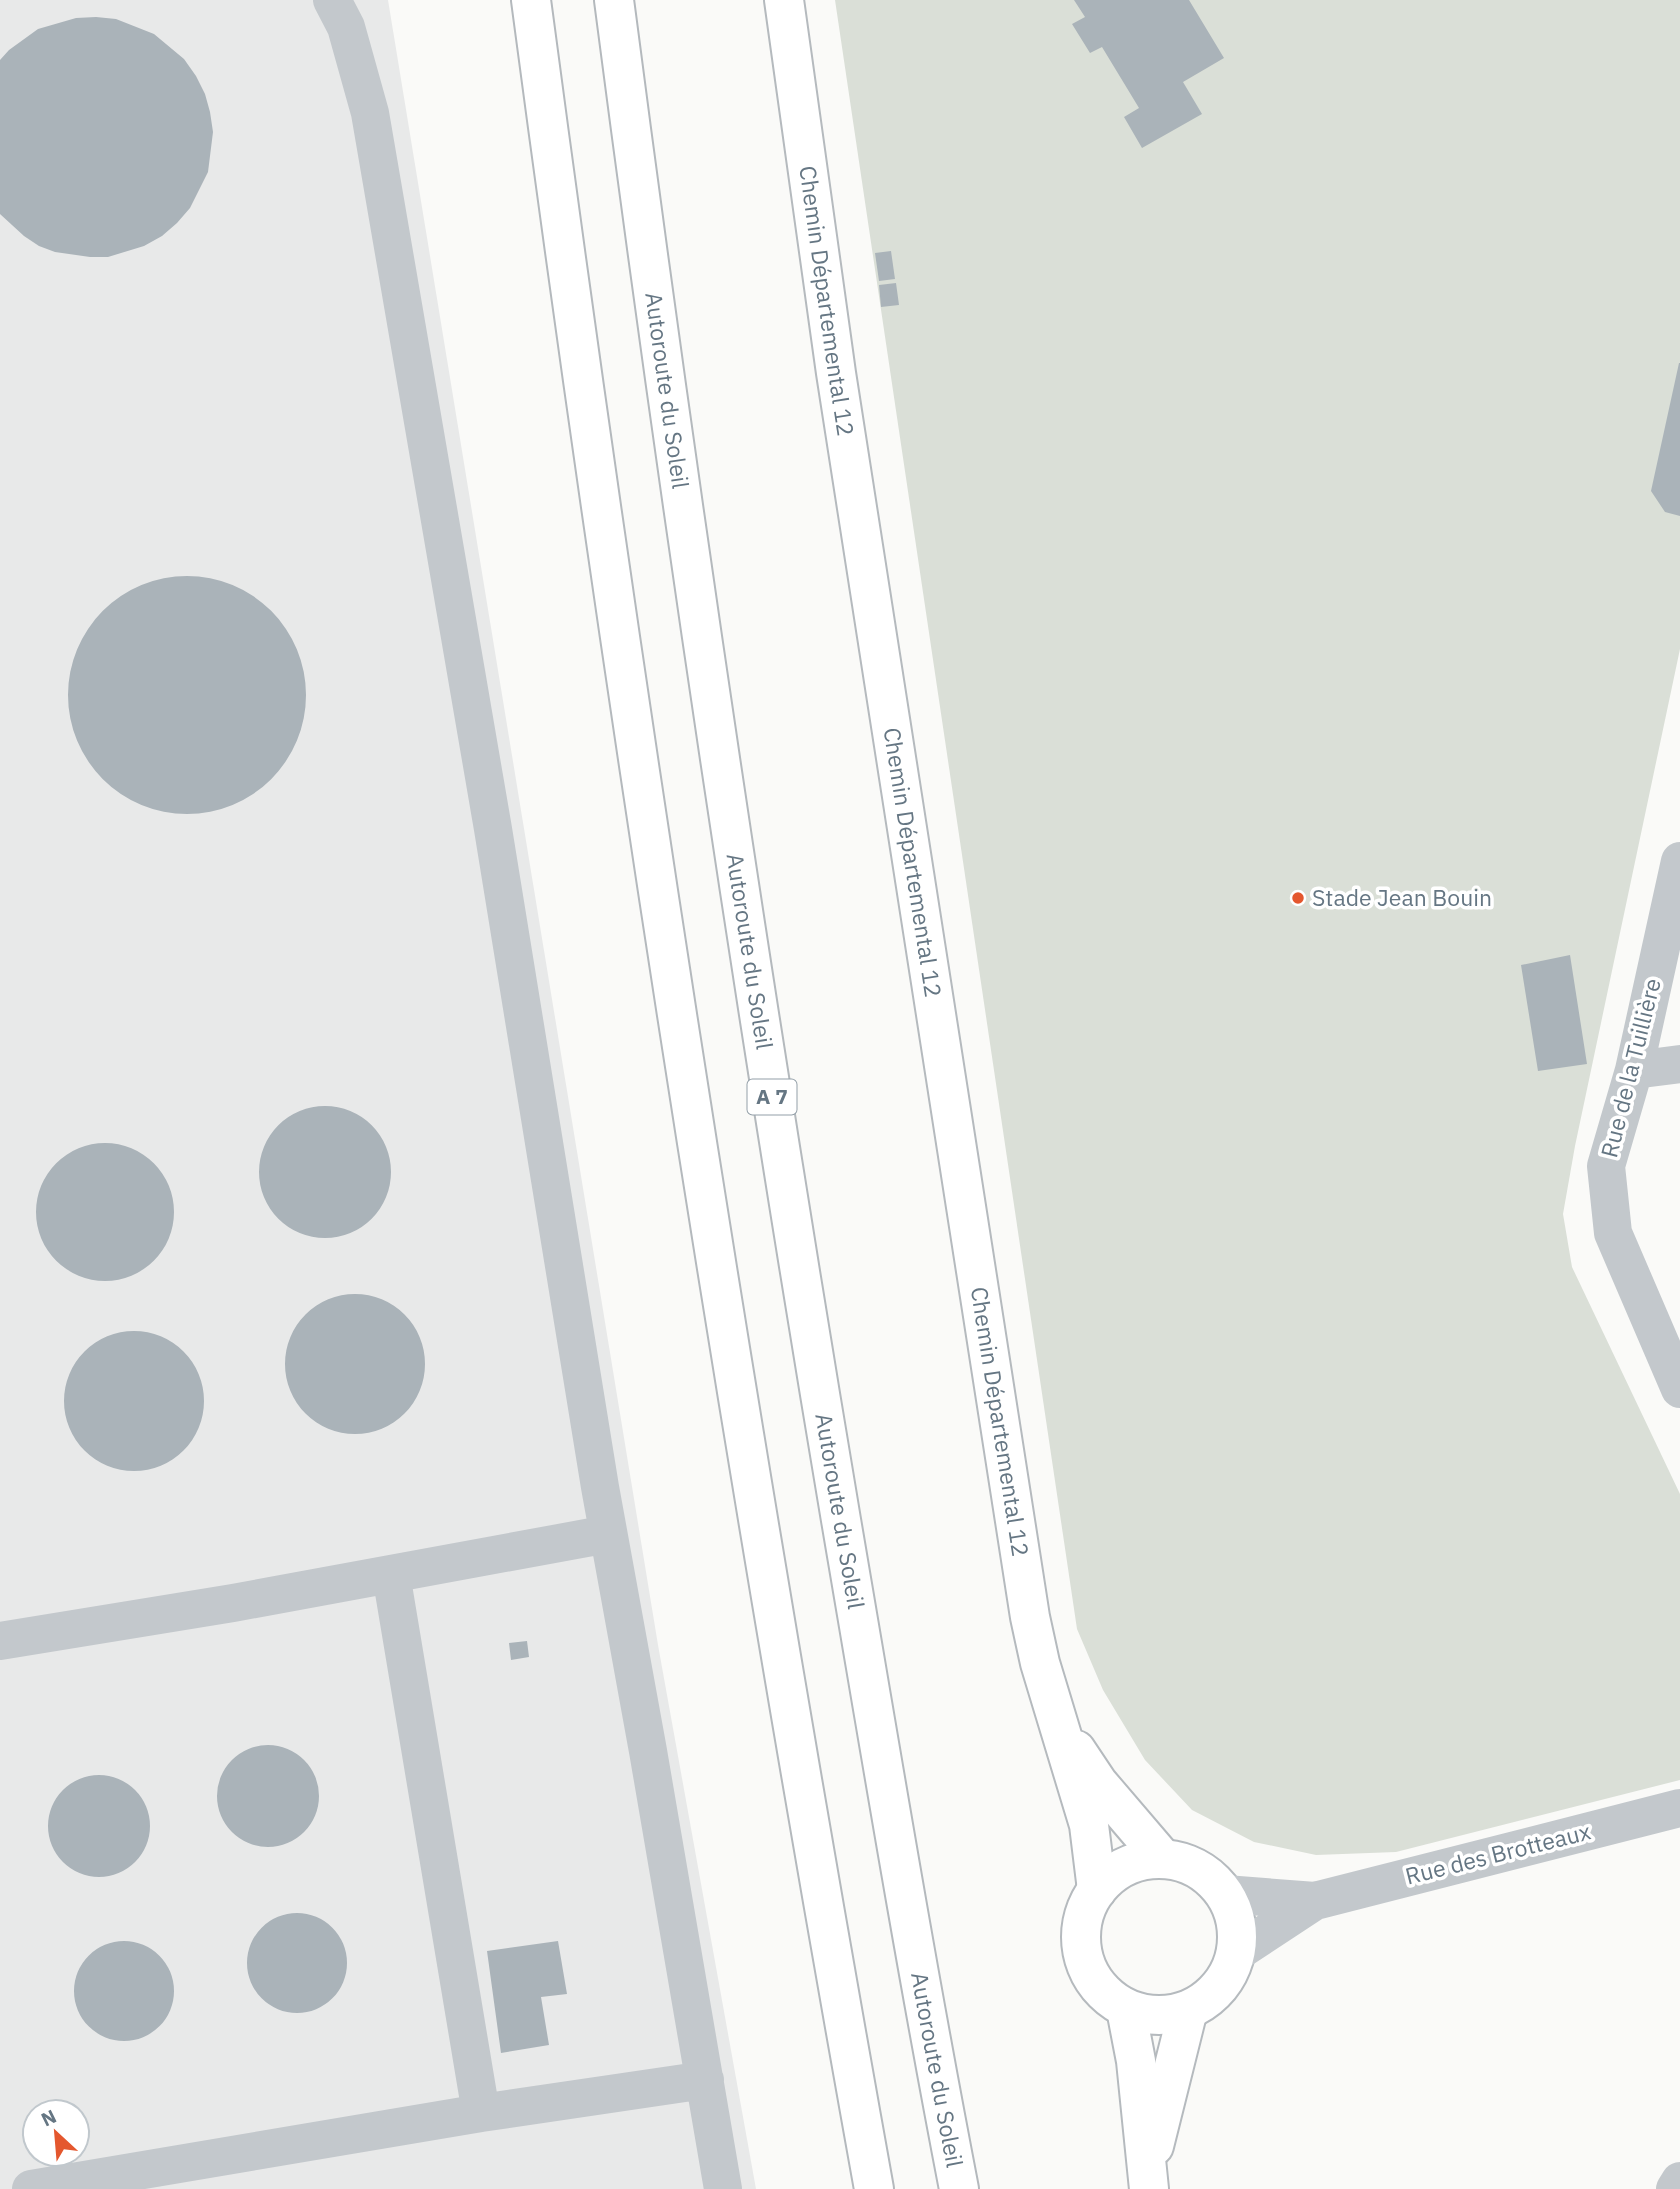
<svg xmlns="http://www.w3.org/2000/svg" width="1680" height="2189" font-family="'IBM Plex Sans',sans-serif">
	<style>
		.built { fill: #e8e9e9; fill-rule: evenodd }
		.green { fill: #dadfd7 }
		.building { fill: #aab3b9 }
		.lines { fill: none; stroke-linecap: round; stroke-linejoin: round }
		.major-casing { stroke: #b5babe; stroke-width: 42 }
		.highway-casing { stroke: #b4b9bd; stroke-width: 42 }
		.minor { stroke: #c3c8cc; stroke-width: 38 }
		.major { stroke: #fff; stroke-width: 38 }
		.highway { stroke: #fff; stroke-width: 38 }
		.poi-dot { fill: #e4572e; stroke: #fff; stroke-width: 2.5 }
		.labels { text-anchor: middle; stroke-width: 7; stroke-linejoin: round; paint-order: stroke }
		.shield { fill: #fff; stroke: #939fa8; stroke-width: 2 }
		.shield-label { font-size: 21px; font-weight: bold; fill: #657683 }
		.street-label { font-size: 23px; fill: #657683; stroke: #fff }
		.poi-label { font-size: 23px; fill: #657683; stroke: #fff; text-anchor: start }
	</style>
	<rect width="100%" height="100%" fill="#fafaf8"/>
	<path class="built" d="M0,0H388L658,1645L756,2189H0ZM35,2112H77V2154H35Z"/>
	<path class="green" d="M835,0H1680V649L1575,1146L1563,1214L1572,1267L1680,1494V1780L1396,1852L1316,1855L1254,1842L1192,1810L1145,1760L1103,1690L1077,1629Z"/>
	<path class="building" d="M1074,0H1189L1224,58L1183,82L1202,114L1142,148L1124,117L1139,108L1102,47L1090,53L1072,24L1085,17Z
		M96,17L116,19L154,34L184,59L196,76L205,94L210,112L213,132L208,172L190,208L177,223L162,236L144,246L108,257H90L55,252L39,246L24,236L0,214V60L9,50L38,29L76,18Z
		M891,251L895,279L879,281L875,253Z
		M896,283L899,305L881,307L879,285Z
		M1679,363H1680V516L1665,512L1651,491Z
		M68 695a119 119 0 1 1 238 0a119 119 0 1 1-238 0Z
		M1570,955L1587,1064L1538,1071L1521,965Z
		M259 1172a66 66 0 1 1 132 0a66 66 0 1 1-132 0Z
		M36 1212a69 69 0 1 1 138 0a69 69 0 1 1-138 0Z
		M285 1364a70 70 0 1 1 140 0a70 70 0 1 1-140 0Z
		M64 1401a70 70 0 1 1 140 0a70 70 0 1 1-140 0Z
		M527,1641L529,1657L511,1660L509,1643Z
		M217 1796a51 51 0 1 1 102 0a51 51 0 1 1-102 0Z
		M48 1826a51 51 0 1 1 102 0a51 51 0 1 1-102 0Z
		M247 1963a50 50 0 1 1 100 0a50 50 0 1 1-100 0Z
		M558,1941L567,1994L541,1997L549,2045L501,2053L487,1951Z
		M74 1991a50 50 0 1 1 100 0a50 50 0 1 1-100 0Z"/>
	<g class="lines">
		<g class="major-casing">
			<g id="major">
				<path id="s1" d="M784,0L836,373L1030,1617L1040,1663L1089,1825L1097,1890"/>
				<path d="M1076,1750L1098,1783L1163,1859"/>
				<circle cx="1159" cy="1937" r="78"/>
				<path d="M1126,2009L1136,2061L1149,2189"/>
				<path d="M1154,2146L1188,2010"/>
			</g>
		</g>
		<g class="highway-casing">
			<g id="highway">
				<path d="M531,0C628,732 743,1462 874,2189"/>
				<path id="s2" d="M614,0C680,508 756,1015 841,1520C879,1743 916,1967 959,2189"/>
			</g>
		</g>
		<path class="minor" d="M332,0L346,27L370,113L493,829L600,1487L648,1751L723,2189
			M1680,861L1634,1070L1606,1166L1613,1233L1680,1389
			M1634,1070L1680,1064
			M391,1574L481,2113L705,2080
			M0,1641L233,1603L608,1534
			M1225,1894L1315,1901L1680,1808
			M1236,1953L1315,1901
			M31,2189L481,2113
			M1675,2189L1680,2181"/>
		<use href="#major" class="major"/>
		<use href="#highway" class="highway"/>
	</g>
	<circle class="poi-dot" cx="1298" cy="898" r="7"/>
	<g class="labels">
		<rect class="shield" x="747.5" y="1079.5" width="49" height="35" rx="5"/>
		<g class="shield-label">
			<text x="772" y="1104">A 7</text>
		</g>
		<g class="street-label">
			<text dy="8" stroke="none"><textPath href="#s1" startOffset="304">Chemin Départemental 12</textPath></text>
			<text dy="8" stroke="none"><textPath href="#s2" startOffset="394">Autoroute du Soleil</textPath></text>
			<text dy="8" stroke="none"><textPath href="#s1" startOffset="872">Chemin Départemental 12</textPath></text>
			<text dy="8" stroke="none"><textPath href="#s2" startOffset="961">Autoroute du Soleil</textPath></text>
			<text transform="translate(1631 1068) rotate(-76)" y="8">Rue de la Tuillière</text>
			<text dy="8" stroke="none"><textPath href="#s1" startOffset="1438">Chemin Départemental 12</textPath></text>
			<text dy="8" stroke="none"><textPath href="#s2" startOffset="1528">Autoroute du Soleil</textPath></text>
			<text transform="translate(1498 1854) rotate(-14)" y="8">Rue des Brotteaux</text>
			<text dy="8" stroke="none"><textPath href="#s2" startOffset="2095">Autoroute du Soleil</textPath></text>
		</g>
		<g class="poi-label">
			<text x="1312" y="906">Stade Jean Bouin</text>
		</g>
	</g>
	<g transform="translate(56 2133) rotate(334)"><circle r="33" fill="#ffffff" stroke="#c1c8cd" stroke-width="2"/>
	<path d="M0-5L12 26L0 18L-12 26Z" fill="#e4572e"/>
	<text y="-10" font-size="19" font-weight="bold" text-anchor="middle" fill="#657683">N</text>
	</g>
</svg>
